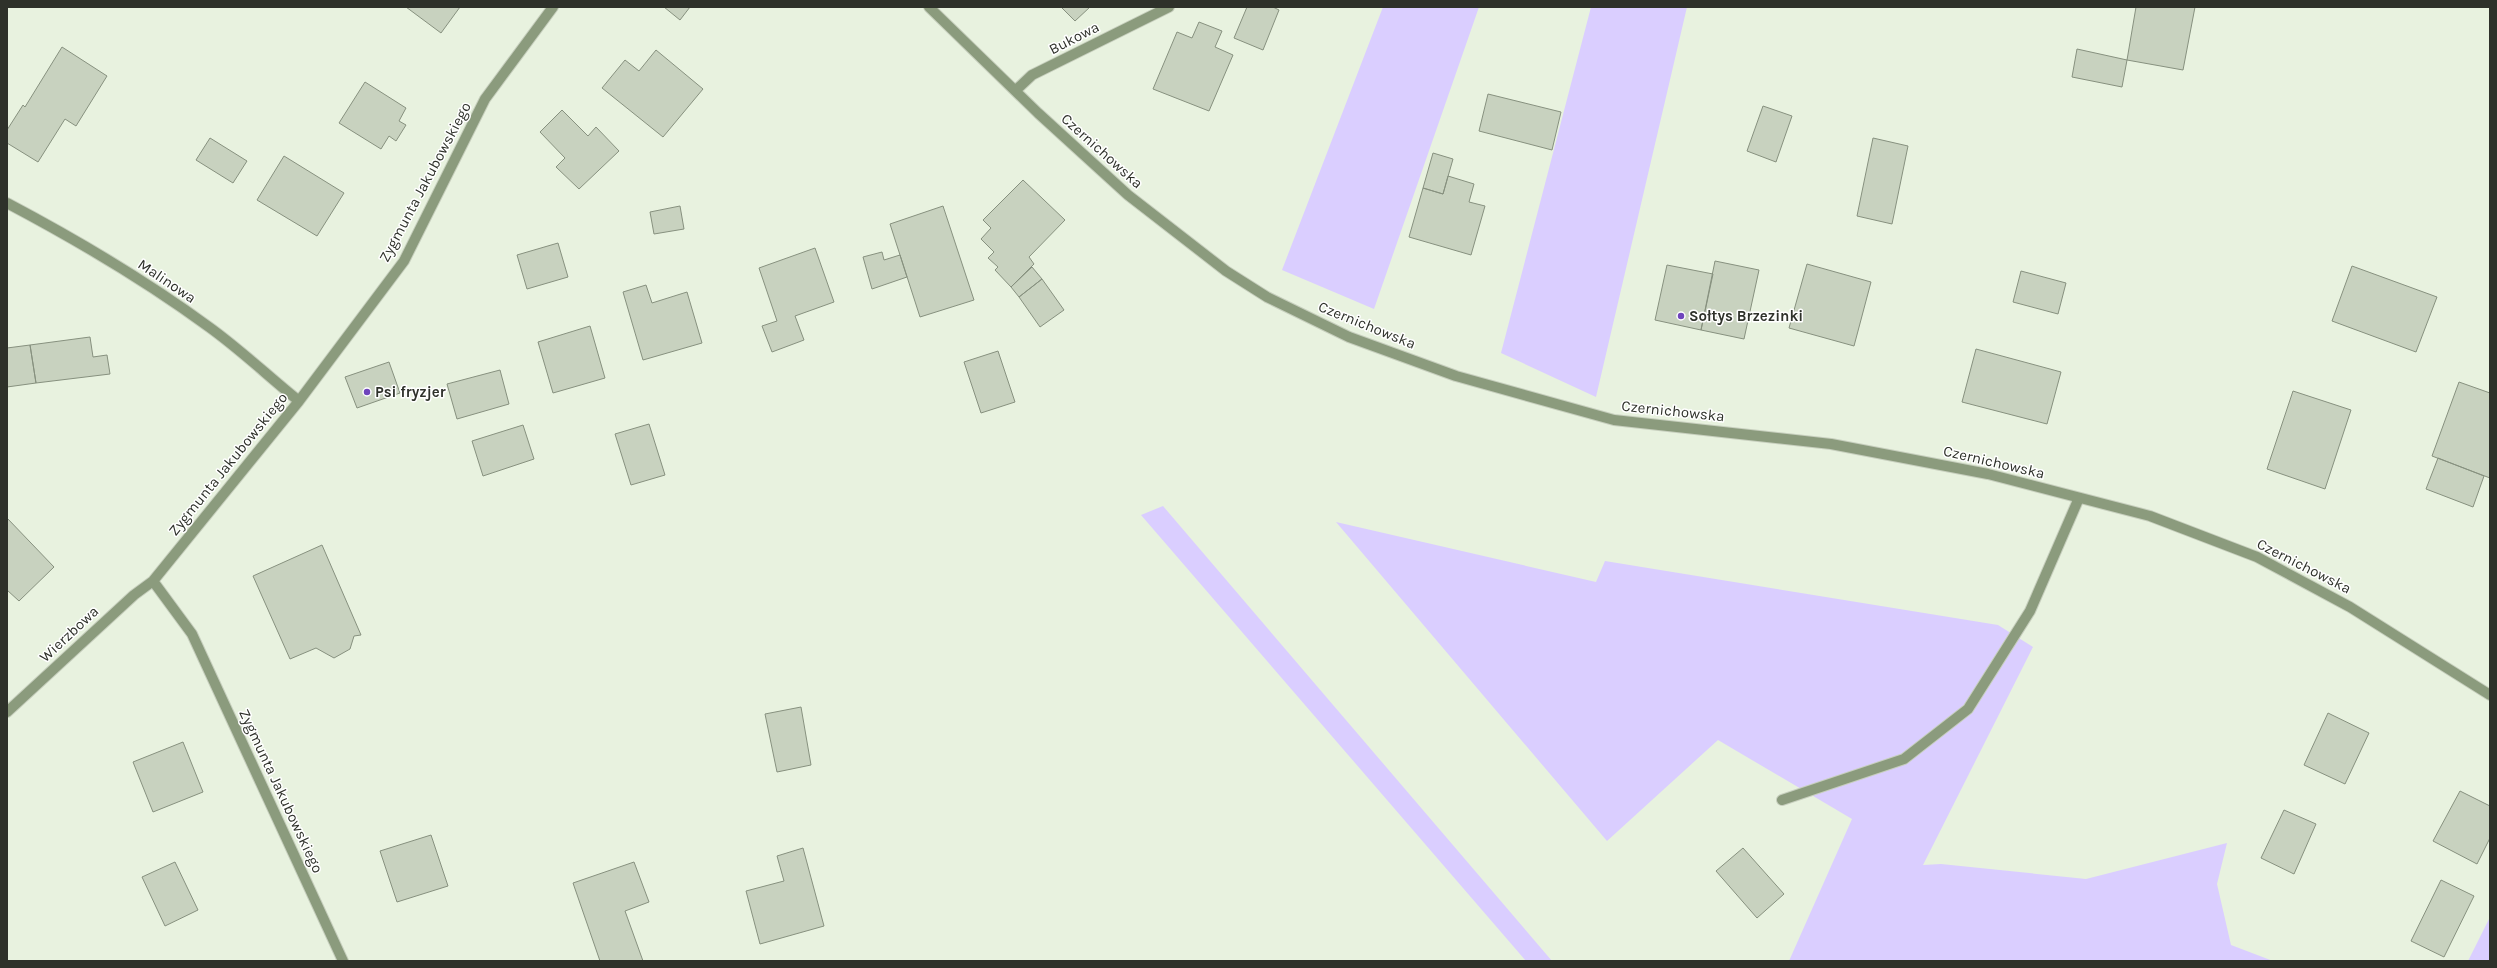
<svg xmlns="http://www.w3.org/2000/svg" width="2497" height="968" font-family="Karla,sans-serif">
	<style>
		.green { fill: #daceff }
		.building { fill: #c8d2bf; stroke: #87917f }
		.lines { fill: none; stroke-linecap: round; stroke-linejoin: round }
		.service-casing { stroke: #c7cfbe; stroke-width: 12 }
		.minor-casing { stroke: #c7cfbe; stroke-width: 12 }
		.service { stroke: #8b9b7d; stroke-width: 10 }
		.minor { stroke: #8b9b7d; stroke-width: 10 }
		.poi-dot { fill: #6f44bc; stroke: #fff; stroke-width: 1.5 }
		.labels { text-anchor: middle; stroke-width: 3; stroke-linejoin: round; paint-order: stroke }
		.street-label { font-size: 15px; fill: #2e312a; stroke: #fff }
		.poi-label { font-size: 15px; font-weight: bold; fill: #2e312a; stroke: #fff; text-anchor: start }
	</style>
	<rect width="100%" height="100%" fill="#e8f2df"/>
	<path class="green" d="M1383,7H1479L1374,309L1282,270Z
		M1591,7H1687L1596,397L1501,353Z
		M1163,506L1552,961H1526L1141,515Z
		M1336,522L1596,582L1605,561L1998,625L2033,647L1923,865L1941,864L2086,879L2227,843L2217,884L2231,945L2273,961H1789L1852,819L1718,740L1607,841Z
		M2490,917V961H2468Z"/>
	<path class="building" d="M406,7H460L441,33Z
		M664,7H690L680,20Z
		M1061,7H1090L1075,21Z
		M1247,7H1273L1279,10L1263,50L1234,38Z
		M2136,7H2195L2183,70L2127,60Z
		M1199,22L1222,31L1215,47L1233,55L1209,111L1153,89L1177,32L1192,38Z
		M62,47L107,76L76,126L65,119L38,162L7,143V130L23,105L25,107Z
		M2077,49L2127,60L2122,87L2072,77Z
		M656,50L703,89L663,137L602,88L625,60L639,71Z
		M365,82L406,108L399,121L406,125L396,141L389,136L381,149L339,123Z
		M1488,94L1561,112L1552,150L1479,131Z
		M1763,106L1792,116L1776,162L1747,151Z
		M562,110L588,136L596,127L619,151L579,189L556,167L565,158L540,132Z
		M210,138L247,161L233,183L196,160Z
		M1873,138L1908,146L1892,224L1857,216Z
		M1433,153L1453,159L1443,194L1423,188Z
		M284,156L344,193L317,236L257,200Z
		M1448,176L1474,184L1469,202L1485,206L1471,255L1409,237L1423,188L1443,194Z
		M1023,180L1065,220L1029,257L1034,264L1011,287L995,270L998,267L988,258L994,252L981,239L991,228L983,220Z
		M680,206L684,229L654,234L650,212Z
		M943,206L974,300L920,317L890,224Z
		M558,243L568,277L527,289L517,255Z
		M815,248L834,302L795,316L804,340L772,352L762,326L777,321L759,268Z
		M882,252L884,260L900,255L907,277L872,289L863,257Z
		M1715,261L1759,270L1744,339L1701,330Z
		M1807,264L1871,282L1854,346L1789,328Z
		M1667,265L1713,274L1701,330L1655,320Z
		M2352,266L2437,297L2416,352L2332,321Z
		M1032,267L1042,279L1019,297L1011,287Z
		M2021,271L2066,283L2058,314L2013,302Z
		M1042,279L1064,310L1040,327L1019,297Z
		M646,285L652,303L687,292L702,343L643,360L623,292Z
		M590,326L605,378L553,393L538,342Z
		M90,337L93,357L107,355L110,374L36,383L30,345Z
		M30,345L36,383L7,387V348Z
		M1976,349L2061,372L2047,424L1962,402Z
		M998,351L1015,402L981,413L964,362Z
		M389,362L400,393L357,408L345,377Z
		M500,370L509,404L457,419L447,384Z
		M2459,382L2490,393V478L2432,456Z
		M2293,391L2351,410L2325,489L2267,469Z
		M649,424L665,475L631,485L615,434Z
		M523,425L534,459L483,476L472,441Z
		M2438,458L2484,476L2473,507L2426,489Z
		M7,518L54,567L19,601L7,590Z
		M322,545L361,635L354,636L350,649L334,658L316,648L290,659L253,576Z
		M801,707L811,765L777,772L765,714Z
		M2328,713L2369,733L2345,784L2304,765Z
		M183,742L203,792L153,812L133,762Z
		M2460,791L2490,806V838L2477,864L2433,841Z
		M2284,810L2316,824L2294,874L2261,858Z
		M431,835L448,886L397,902L380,851Z
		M803,848L824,926L760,944L746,891L784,881L777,856Z
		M1743,848L1784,894L1757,918L1716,871Z
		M175,862L198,910L165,926L142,877Z
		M634,862L649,902L625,911L643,961H600L573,883Z
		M2441,880L2474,896L2444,957L2411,941Z"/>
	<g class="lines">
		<g class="service-casing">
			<path id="service" d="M1782,800L1904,759L1968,709L2030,611L2079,498"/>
		</g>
		<g class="minor-casing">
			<path id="minor" d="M929,7L1038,113L1128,195L1226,271L1267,297L1349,337L1456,376L1614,420L1831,444L1988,474L2150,516L2257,557L2350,607L2490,695
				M1016,90L1032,75L1169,7
				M7,203C77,240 145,280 209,327C241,350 269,377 299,401
				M153,581L192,634L343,961
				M7,712L134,595L153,581L299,401L404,261L485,99L553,7"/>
		</g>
		<use href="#service" class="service"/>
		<use href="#minor" class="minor"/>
	</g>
	<g class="poi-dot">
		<circle cx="1681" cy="316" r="4"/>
		<circle cx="367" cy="392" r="4"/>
	</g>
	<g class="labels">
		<g class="street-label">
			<text transform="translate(1074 38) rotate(-27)" y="5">Bukowa</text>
			<text transform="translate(1102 151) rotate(42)" y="5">Czernichowska</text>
			<text transform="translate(425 182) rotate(-62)" y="5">Zygmunta Jakubowskiego</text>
			<text transform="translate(167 281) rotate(34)" y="5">Malinowa</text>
			<text transform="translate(1367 325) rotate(22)" y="5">Czernichowska</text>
			<text transform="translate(1673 411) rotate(6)" y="5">Czernichowska</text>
			<text transform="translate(1994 462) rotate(13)" y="5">Czernichowska</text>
			<text transform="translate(228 464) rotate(-51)" y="5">Zygmunta Jakubowskiego</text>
			<text transform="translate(2304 566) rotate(27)" y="5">Czernichowska</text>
			<text transform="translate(69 634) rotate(-43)" y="5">Wierzbowa</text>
			<text transform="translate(281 791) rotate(65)" y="5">Zygmunta Jakubowskiego</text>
		</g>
		<g class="poi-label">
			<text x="1689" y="321">Sołtys Brzezinki</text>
			<text x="375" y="397">Psi fryzjer</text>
		</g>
	</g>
	<rect width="2497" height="968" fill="none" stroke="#2e312a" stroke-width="16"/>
</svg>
